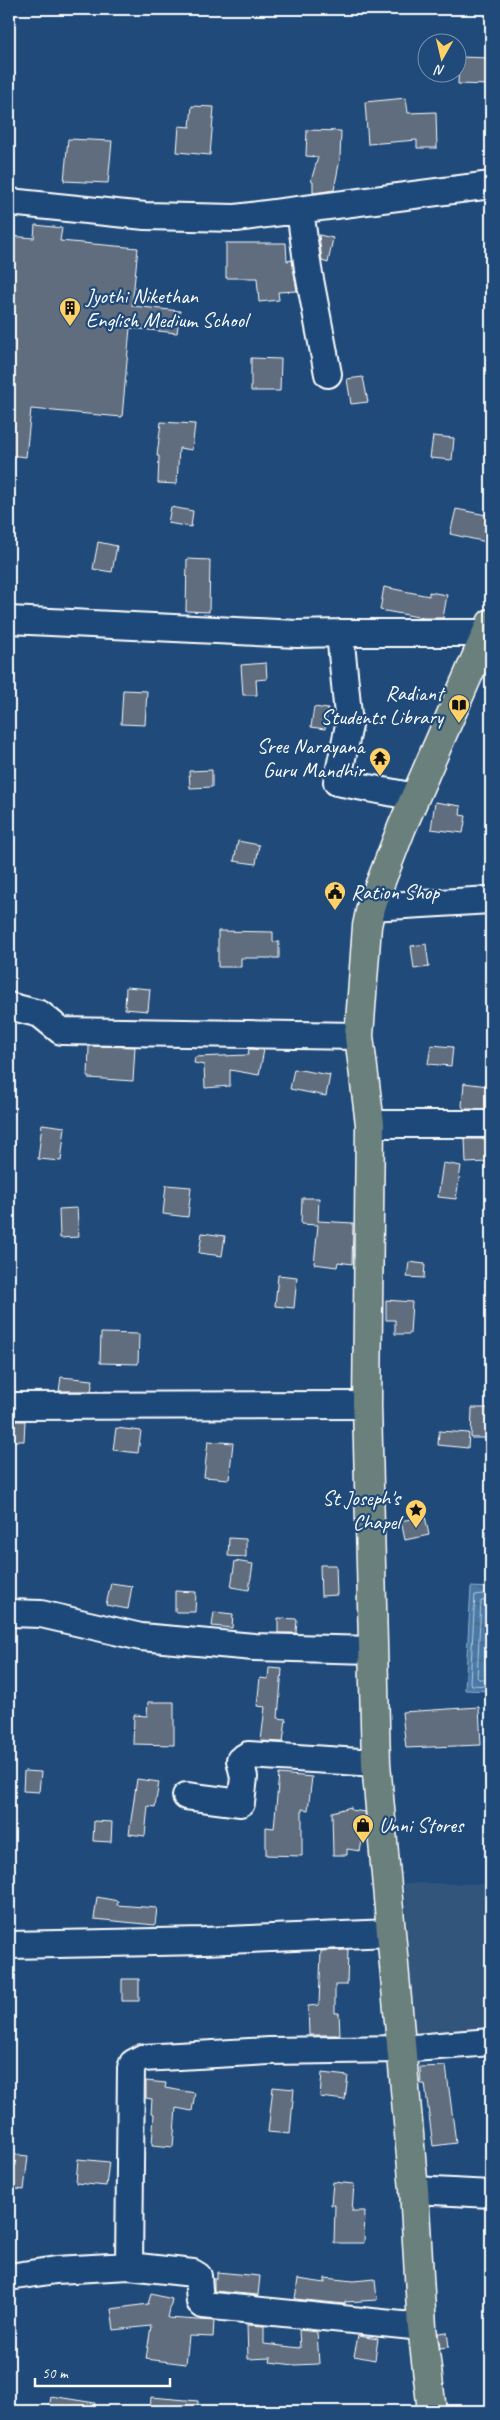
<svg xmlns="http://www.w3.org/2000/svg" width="500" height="2420" font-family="Caveat,sans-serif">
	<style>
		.built { fill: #32547b }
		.water { fill: url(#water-ripples); stroke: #92afca }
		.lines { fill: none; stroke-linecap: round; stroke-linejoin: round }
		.shore { stroke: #b7c9db; stroke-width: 1 }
		.building { fill: #5e6d7e; stroke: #fff }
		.minor-casing { stroke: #fff; stroke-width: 30 }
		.major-casing { stroke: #fff; stroke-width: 31 }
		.minor { stroke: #1f4a7a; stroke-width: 26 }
		.major { stroke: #6a807d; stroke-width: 28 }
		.labels { text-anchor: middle; stroke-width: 4.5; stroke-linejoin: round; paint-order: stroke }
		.poi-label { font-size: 21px; fill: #fff; stroke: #1f4a7a; text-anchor: start }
	</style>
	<defs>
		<pattern id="water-ripples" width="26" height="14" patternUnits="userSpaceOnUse" patternTransform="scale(1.25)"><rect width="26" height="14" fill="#4a79a6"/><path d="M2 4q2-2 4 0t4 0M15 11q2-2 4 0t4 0" fill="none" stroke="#4b6279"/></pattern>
	</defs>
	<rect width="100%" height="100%" fill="#1f4a7a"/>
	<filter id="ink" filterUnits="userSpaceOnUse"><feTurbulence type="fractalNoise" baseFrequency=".02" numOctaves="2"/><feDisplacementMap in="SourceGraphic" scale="10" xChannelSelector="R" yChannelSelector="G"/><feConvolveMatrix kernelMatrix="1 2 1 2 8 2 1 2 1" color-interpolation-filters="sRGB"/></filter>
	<g filter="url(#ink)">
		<path class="built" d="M404,1883L491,1884V2028L413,2032Z"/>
		<path class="water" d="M471,1587L491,1588V1691L465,1690Z"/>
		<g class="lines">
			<path class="shore" d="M491,1593L475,1595L470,1683L472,1685L491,1686
				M491,1600L481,1601L477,1677L479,1679L491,1680
				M491,1607L488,1609L485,1670L491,1673"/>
		</g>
		<path class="building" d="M459,57L491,58V85L458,84Z
			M406,98L408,113L436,112L437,148H417V140L368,144L365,102Z
			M192,106L214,107L210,155L177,152L179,126L190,127Z
			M307,130L341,131L340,159L334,190L313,193V182L311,181L318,157L306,156Z
			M68,139L112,141L108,183L64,181Z
			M35,225L62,228L60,241L138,248L132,306L180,311L177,333L130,328L122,417L31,409L26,457L9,455V236L34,238Z
			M319,235L333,238L328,263L322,261Z
			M226,243H286L287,261L292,260L297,291L278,292L279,300L259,302L257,278H226Z
			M251,358L281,359L280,391H251Z
			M363,377L368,402L351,404L347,379Z
			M161,422L195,424L192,450L179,448L177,484L158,483L159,456H157Z
			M433,436L454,438L452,460L430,458Z
			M171,507L193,511L191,527L168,523Z
			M456,509L491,516V543L450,534Z
			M98,542L117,546L112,572L93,569Z
			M187,559L210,560L209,612L186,611Z
			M384,587L429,596V592L447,595L443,618H424L380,610Z
			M266,663L267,679L256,680L257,695H243L241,665Z
			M123,690L147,691L145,725L121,724Z
			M314,707L328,709L325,729L311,727Z
			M212,770V787L190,788L189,771Z
			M435,802L461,806L460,815L466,816L463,833L431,829Z
			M238,841L259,845L256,864L234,861Z
			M218,931L273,932V942H279V958H241V967H218Z
			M426,944L429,967L414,969L411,946Z
			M126,987L150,989L148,1011L125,1009Z
			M431,1045L453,1047L451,1066L428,1064Z
			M89,1046L135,1047L133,1081L88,1078Z
			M249,1049L264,1050L259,1075L230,1070V1086L205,1088L204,1065L194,1063L195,1057L248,1055Z
			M294,1069L330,1075L326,1096L290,1089Z
			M464,1083L488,1086L486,1109H464L462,1106Z
			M42,1124L65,1127L61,1161L38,1159Z
			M465,1139H487L488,1162L466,1163Z
			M443,1163L461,1166L456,1199L438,1197Z
			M166,1185L191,1187L188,1217L163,1214Z
			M302,1198H319L318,1221L353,1223L352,1264L338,1262L337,1267L314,1264L318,1225L301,1224Z
			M77,1208L79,1237L60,1238L59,1209Z
			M202,1233L225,1236L222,1256L199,1253Z
			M409,1262L425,1264L424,1278L407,1277Z
			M278,1275L297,1277L294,1308L275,1306Z
			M386,1300L412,1302L410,1334H395V1320H386Z
			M101,1333L139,1334L138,1364L100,1363Z
			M61,1377L93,1380L91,1391H59Z
			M472,1408H491V1438H471Z
			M9,1421H25L24,1441H9Z
			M116,1428L141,1431L138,1453L113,1450Z
			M439,1431L469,1433L468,1448L438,1445Z
			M208,1441L233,1443L229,1479L204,1477Z
			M425,1516L429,1535L405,1540L401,1521Z
			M229,1538L246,1539V1557L228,1556Z
			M235,1561L253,1564L249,1590L231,1587Z
			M320,1565H336L337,1595L321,1596Z
			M111,1583L132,1586L128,1609L106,1605Z
			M175,1591L196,1592L195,1612H175Z
			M214,1612L233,1614L232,1628L212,1626Z
			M278,1618L297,1619L296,1633H278Z
			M269,1668L282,1669L278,1718L286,1719L283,1742L261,1741L265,1707L257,1706L260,1678L268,1679Z
			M148,1702H174V1745L133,1744L134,1715L147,1716Z
			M479,1707L481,1745L406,1748L402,1712Z
			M24,1771L41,1772L39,1792L23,1791Z
			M279,1774L312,1777L308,1810L302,1809V1856L266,1855V1827L274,1828Z
			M137,1779L159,1782L155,1807L148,1806L145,1836L129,1834Z
			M351,1807V1810L365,1812L366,1822L360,1851L347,1849V1855H333L332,1812Z
			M94,1821L112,1822L111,1842L93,1841Z
			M97,1897L118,1901L117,1905L157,1908L155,1925L94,1919Z
			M348,1950L347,1985H335V2013H339L340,2035H309L308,2006L319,2005L321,1951Z
			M122,1979H139V2001H122Z
			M446,2066L456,2143L433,2146L425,2084H421L420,2067Z
			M322,2073L348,2076L345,2100L320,2097Z
			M146,2081L166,2083L165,2088L195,2093L192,2111L176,2108L173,2147L152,2145L154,2114L151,2113L152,2099L146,2098Z
			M273,2087L294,2089L290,2134L268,2132Z
			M9,2154L28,2156L24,2190L9,2188Z
			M78,2159L109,2162L106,2186L76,2183Z
			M333,2182L354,2184L352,2211H365L364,2243H334L335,2205H331Z
			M217,2272L260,2276L258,2295L214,2291V2278H217Z
			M325,2278L353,2281L375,2279L377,2300L345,2302V2304L295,2299L298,2279L325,2283Z
			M151,2294L172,2299L168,2318L214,2321L213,2337L189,2336L186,2364L146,2359L151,2326L114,2330L111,2309L148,2304Z
			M247,2325L264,2326V2344L300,2348L299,2330L317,2332L319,2364L294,2365L270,2362L271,2358L248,2359Z
			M447,2332L449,2347L440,2348L438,2333Z
			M358,2336L378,2339L375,2360L354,2356Z
			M51,2396L95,2403L94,2411H49Z
			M151,2397L198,2401V2411H150Z"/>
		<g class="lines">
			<g class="minor-casing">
				<path id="minor" d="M9,202L145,216L236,218L491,185
					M300,210L308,269L328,374
					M9,620L297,634L340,633
					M415,797L337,782L349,725L340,633H491
					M371,907L491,900
					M9,1006L40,1014L61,1031L359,1036
					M370,1124H491
					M9,1406L367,1405
					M9,1613L41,1614L141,1637L254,1647L373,1650
					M186,1796L241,1803L244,1777L240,1760L248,1755L376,1763
					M9,1945L204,1941L390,1933
					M414,2190L491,2194
					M129,2266L131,2068L133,2063L142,2058L269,2051L401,2049L491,2042
					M9,2277L56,2270L129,2266L193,2273L198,2276L200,2302L203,2305L422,2327"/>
			</g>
			<g class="major-casing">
				<path id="major" d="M432,2411L422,2327L414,2190L376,1763L367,1405L370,1124L359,1036L367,926L371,907L402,827L491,623"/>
			</g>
			<use href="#minor" class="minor"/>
			<use href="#major" class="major"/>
		</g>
	</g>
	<defs>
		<g id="building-pin" transform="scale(1.125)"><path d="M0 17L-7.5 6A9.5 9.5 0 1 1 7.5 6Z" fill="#ffd166" stroke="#1f4a7a"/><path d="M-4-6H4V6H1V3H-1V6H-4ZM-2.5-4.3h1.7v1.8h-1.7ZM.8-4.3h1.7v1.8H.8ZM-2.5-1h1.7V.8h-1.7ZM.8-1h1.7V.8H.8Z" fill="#111"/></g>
		<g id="library-pin" transform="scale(1.125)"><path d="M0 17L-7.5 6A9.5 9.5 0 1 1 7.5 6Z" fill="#ffd166" stroke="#1f4a7a"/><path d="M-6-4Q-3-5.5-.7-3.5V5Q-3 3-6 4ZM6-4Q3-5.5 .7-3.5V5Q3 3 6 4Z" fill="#111"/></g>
		<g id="temple-pin" transform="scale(1.125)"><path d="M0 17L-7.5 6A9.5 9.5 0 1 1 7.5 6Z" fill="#ffd166" stroke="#1f4a7a"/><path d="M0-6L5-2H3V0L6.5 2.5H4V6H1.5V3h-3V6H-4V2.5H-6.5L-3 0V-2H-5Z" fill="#111"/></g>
		<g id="civic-pin" transform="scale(1.125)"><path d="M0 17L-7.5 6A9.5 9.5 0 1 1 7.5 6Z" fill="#ffd166" stroke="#1f4a7a"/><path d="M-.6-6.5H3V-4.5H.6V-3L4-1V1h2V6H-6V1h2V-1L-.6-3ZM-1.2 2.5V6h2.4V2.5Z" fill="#111"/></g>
		<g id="sight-pin" transform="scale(1.125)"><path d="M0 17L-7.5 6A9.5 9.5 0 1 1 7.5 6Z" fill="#ffd166" stroke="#1f4a7a"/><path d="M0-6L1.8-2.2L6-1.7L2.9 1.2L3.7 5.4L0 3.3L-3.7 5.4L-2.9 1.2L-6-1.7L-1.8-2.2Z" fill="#111"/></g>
		<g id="shop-pin" transform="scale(1.125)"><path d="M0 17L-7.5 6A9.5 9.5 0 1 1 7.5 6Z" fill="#ffd166" stroke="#1f4a7a"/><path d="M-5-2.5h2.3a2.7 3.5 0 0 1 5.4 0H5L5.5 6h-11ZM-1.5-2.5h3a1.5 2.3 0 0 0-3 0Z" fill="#111"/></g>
	</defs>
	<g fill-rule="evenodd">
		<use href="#building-pin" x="70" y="308"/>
		<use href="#library-pin" x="459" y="705"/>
		<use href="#temple-pin" x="380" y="758"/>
		<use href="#civic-pin" x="335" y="892"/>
		<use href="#sight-pin" x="416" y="1510"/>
		<use href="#shop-pin" x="363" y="1825"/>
	</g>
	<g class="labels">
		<g class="poi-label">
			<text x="86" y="303">Jyothi Nikethan<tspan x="86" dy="24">English Medium School</tspan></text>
			<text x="443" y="700" text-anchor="end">Radiant<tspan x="443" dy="24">Students Library</tspan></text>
			<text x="364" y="753" text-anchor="end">Sree Narayana<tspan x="364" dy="24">Guru Mandhir</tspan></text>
			<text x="351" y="899">Ration Shop</text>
			<text x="400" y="1505" text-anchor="end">St Joseph's<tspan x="400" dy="24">Chapel</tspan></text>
			<text x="379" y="1832">Unni Stores</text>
		</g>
	</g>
	<rect width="500" height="2420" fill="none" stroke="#1f4a7a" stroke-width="30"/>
	<rect x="15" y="15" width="470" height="2390" fill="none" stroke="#fff" stroke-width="2" filter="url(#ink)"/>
	<g transform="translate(442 58) rotate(188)"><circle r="24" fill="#1f4a7a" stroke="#7992af"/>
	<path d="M0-4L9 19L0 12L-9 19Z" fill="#ffd166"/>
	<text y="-8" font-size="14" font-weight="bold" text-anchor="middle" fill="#ffffff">N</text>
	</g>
	<path d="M35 2378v8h135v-8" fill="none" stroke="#ffffff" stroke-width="2.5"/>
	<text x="42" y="2378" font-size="15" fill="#ffffff" stroke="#1f4a7a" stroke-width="4" paint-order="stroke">50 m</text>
</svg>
